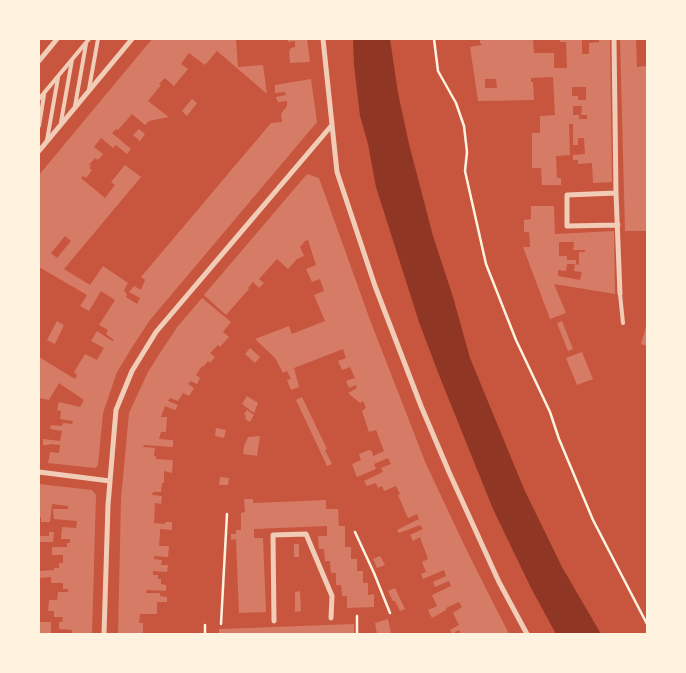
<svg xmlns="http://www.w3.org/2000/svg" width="686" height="673" font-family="Arial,sans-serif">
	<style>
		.water { fill: #8f3625 }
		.building { fill: #d67c66; fill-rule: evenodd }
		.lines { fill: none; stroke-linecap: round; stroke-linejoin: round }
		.path { stroke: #fff3e0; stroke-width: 2.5 }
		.service { stroke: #f1ccb7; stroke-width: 4 }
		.minor { stroke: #f1ccb7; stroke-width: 5 }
	</style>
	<rect width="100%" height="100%" fill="#c8553d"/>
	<path class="water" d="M353,39H390L398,93L409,144L433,236L453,297L470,358L524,489L562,567L601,634H556L531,588L493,509L439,375L419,322L376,187L368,144L360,116L354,65Z"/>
	<path class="building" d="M152,39H236L238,67L263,65L267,94L217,51L205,65L189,53L181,64L188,69L174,86L165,78L159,84L161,85L148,101L169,117L149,121L145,125L132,114L118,130L116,129L112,133L131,149L127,154L116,145L113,148L101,138L94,147L103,154L98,160L95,158L89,165L91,166L89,168L92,170L86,178L83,176L81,178L105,198L115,185L111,182L125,165L141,177L64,269L90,285L103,266L128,283L124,290L127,295L126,297L137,304L140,298L129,292L134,286L141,290L145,280L141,277L271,123L282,122L281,114L287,106V101L278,102L276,97L286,95L285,92L275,93V85L311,79L317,122L150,320L131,349L117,372L103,413L98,465L95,468L48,463L50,452L59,453L60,445L49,444V445H43V439L60,441L62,431L50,429L51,425L62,426L63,423L72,424L73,421L60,419L61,411L57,410L59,402L80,407L84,400L59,383L49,400L39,398V357L75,379L77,375L74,372L85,354L97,360L104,348L91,341L97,331L112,341L114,340L106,334L108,330L99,325L115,300L101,291L89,311L80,306L87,295L39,267V175ZM65,236L71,241L57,258L51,253Z
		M288,39H307L310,62L290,63L289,51L291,48L295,47V41L288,42Z
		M480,39H533L534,53H554V68H567L566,42H560V39H582V54H589V43L599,42V39H610L612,182L593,183L592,163L578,164V160H573V155L585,154L584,138H578V145H573V124H569L570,155L556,156L557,178H561V185H542L541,168H532V133H540V116L555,115L553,77L531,78V82H533L534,100L478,101L470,47L482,45L480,43ZM485,79H496L497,88H485ZM572,87H586V100H578V96H572ZM573,106H582L581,115H587V119H579V115H573Z
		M620,39H636L637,67L647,66V231H625Z
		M192,99L197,103L187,116L182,111Z
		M139,129L145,134L140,141L133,135Z
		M307,174L319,178L370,320L426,464L468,553L509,634H461L459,630L452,634L450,630L459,625L453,613L462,607L459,602L446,608V610L432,618L428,610L437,606L432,595L451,586L449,581L435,587L433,582L446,576L444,570L423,579L421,574L426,572L422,562L428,559L420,537L413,541L410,535L423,529L420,525L399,533L397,530L419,519L417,514L408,518L398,495L400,494L396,486L384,491L382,486L378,488L376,483L367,486L364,481L383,472L381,468L391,464L388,458L374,464L376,469L357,477L352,464L361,460L359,454L369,450L372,451L373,456L384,451L376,430L369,432L362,411L366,408L363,401L360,403L348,393L357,388L356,385L349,388L346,381L355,378L350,367L342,370L338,361L346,358L343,349L294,368L299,387L291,390L287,380L291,379L287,371L283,373L275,358L255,339L289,326L292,334L325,321L314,295L324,291L320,279L312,282L306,269L316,265L308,240L305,241L300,247L304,256L297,259L288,269L277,259L259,279L264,283L259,288L253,282L248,288L249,289L226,315L204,295Z
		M531,206H554L555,234L614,231L615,294L554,284L566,313L550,319L523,247H530L529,232H524V220L531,219ZM559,242H574L573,250H585V252H579V265L575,264L574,271L582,272L580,280L558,276V270L566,271L567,264H576V260H567V256H559Z
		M202,298L231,322L223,332L229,337L220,347L218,345L210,353L215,357L210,363L208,361L203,367L202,366L196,375L200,378L197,384L191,381L188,384L194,388L189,396L183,393L178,401L170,398L168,401L178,405L175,410L165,406L161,417H167L166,432H161L159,439L173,440V447L144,445L143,447L155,448L154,456H156V459L173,460L172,473L164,471V483H162L161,492H153L152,495L162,496L161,504L155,503L154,523L165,524V522H172V530L160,529V534L159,546H169L168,557L154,556V559L162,560L161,565H168L167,572L153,571V575H158V579H161V584L166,585V591L147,590L146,593H160V596L167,597V602H157V614H140L139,623H143V634H118L121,499L129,413L148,372L160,353L178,326Z
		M57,321L64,325L55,344L47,340Z
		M562,321L573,349L568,351L557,323Z
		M647,323V346L641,344Z
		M250,348L260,357L255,363L245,354Z
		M582,352L593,379L577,385L566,358Z
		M247,396L258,403L254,413L242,404Z
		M302,397L327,449L325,450L332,464L327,466L296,400Z
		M247,410L254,415L250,422L245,419L246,416L244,414Z
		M216,428L226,430L224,438L215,436Z
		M260,436L257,456L243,454L244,446L248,437Z
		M220,477L229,478L228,485H219Z
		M39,484L92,490L96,495L92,634H72V630L59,629V622H62L63,617H54V611H48L49,600H57L58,592H68V589H63V583H51V577L39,578V571L54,570V568H59V563H63V555H52V547H67V543H70V539H61L62,527L76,528L77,521L54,519L53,509H68V506L52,504L50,522H41V517H39Z
		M244,499H253V503L326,500V509H338L339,526H345V547H351V559H357V571H363V583H368V595L374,594V607L347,608V596H342L341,585H336V573H331L330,561H325L324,549H319L318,536H327V526L254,529V538H263L266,612L239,613L236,539L231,540V534H236V530H241V513L245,512Z
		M49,532H54L53,542H39V536H49Z
		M294,544H299V557H294Z
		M380,556L385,565L377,568L373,559Z
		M395,588L405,609L400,611L395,601H393L388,591Z
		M300,591L301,611L295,612V592Z
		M388,619L391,634H377L375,623Z
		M39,622H51V634H39Z
		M354,624V634H219V629Z"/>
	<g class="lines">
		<path class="path" d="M434,39L438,71L456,103L464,126L467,152L465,171L486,264L516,340L550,412L559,439L593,520L647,624
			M355,532L374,573L390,613
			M357,616V634
			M221,624L227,514
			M205,625V634"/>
		<path class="service" d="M89,89L98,39
			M39,99L89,39
			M75,106L86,44
			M61,122L72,60
			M39,126L44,95
			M47,140L58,78
			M620,294L623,323"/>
		<path class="minor" d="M323,39L337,172L375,286L421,406L449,472L499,582L527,634
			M614,39L616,193L620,294
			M39,61L57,39
			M39,151L132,39
			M616,193L567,195V226L618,225
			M39,472L110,481
			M274,621L273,535L306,534L332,596L331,618
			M104,634L108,505L116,410L132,371L156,332L332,125"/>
	</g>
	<rect width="686" height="673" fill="none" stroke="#fff3e0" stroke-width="80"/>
</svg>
